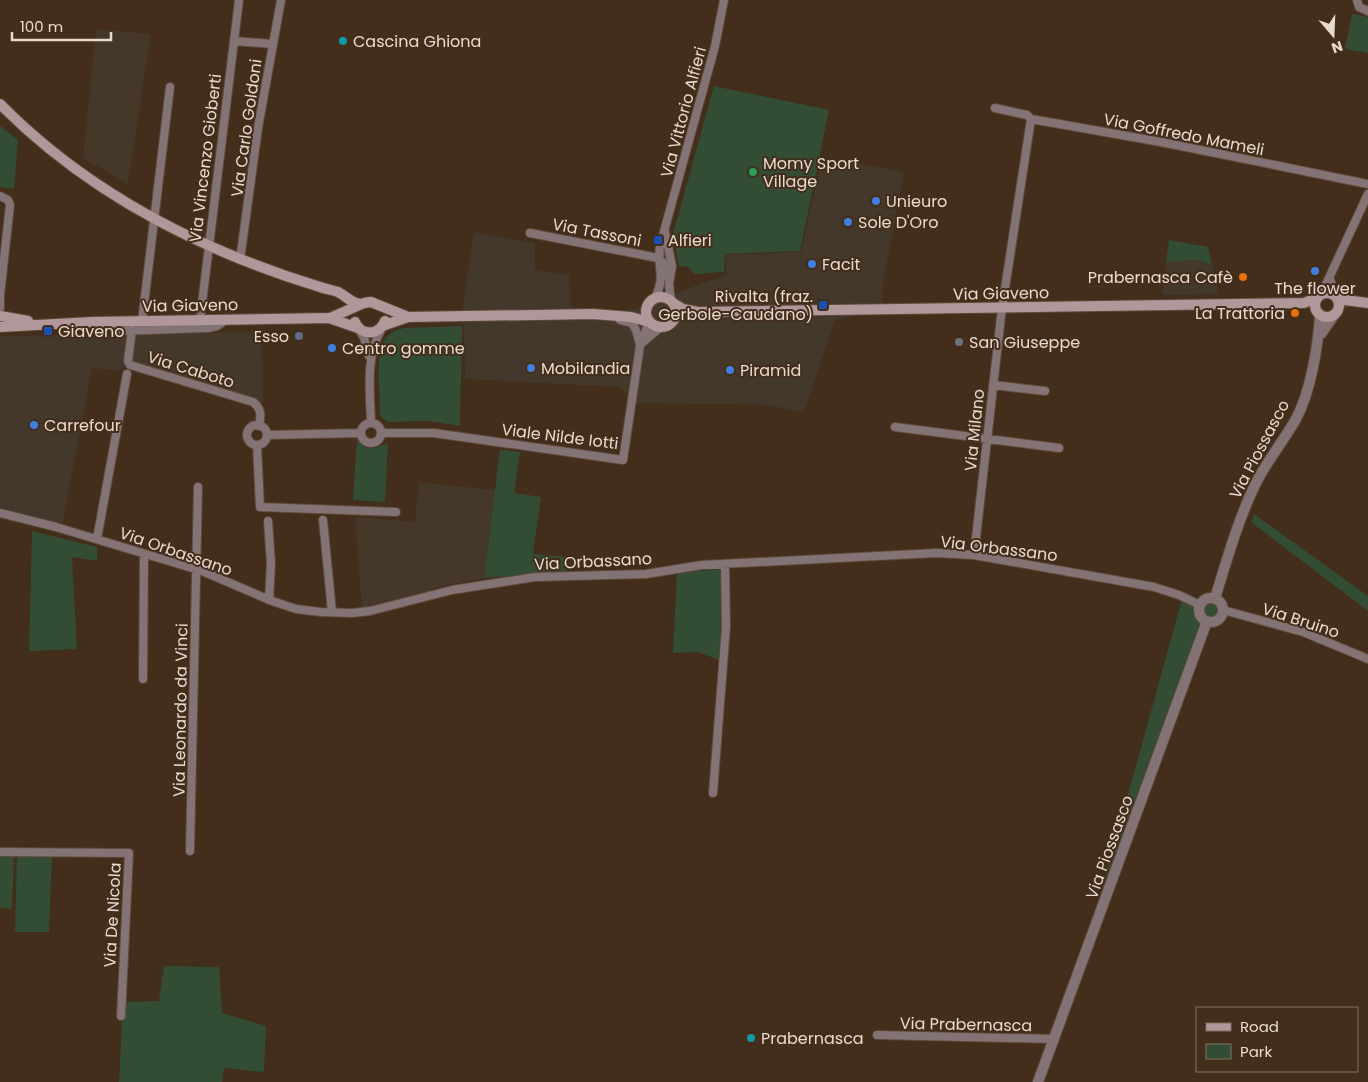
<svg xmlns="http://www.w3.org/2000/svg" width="1368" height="1082" font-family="Poppins,sans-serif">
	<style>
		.commercial { fill: #433829 }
		.industrial { fill: #453829 }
		.green { fill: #334d34 }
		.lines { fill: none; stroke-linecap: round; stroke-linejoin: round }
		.minor-casing { stroke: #5e4938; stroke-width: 10 }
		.tertiary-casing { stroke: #5e4938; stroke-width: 12 }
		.secondary-casing { stroke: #5e4938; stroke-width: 12 }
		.minor { stroke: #837374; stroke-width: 8 }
		.tertiary { stroke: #837374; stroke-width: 10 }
		.secondary { stroke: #b09799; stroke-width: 10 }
		.culture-dot { fill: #0f9aa8; stroke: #432d1b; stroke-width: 2 }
		.leisure-dot { fill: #2e9e5b; stroke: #432d1b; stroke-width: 2 }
		.shop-dot { fill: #3f7fe0; stroke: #432d1b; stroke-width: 2 }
		.transit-dot { fill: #1a4fb4; stroke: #432d1b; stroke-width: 2 }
		.food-dot { fill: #e8710a; stroke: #432d1b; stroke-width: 2 }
		.service-dot { fill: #5c6f8a; stroke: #432d1b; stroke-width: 2 }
		.worship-dot { fill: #6b7280; stroke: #432d1b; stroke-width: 2 }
		.labels { text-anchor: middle; stroke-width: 4; stroke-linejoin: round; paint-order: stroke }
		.poi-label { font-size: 16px; fill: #e9dacf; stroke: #432d1b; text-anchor: start }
		.street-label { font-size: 16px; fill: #e9dacf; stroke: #432d1b }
	</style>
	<rect width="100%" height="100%" fill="#432d1b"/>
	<path class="commercial" d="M822,157L904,172L882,289L883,310L835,320L804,413L769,405L637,403L618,387L465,379L463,304L474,232L535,243V269L569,275L572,314L635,309L727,274L725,255L801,252Z
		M1197,260L1212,265L1219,294L1162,295L1166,262Z
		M262,332L263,402L128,364L119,371L92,368L62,527L0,509V336Z"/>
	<path class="industrial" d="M96,29L151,34L128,184L83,158Z
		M419,482L495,490L484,578L434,588L420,597L362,610L355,517L415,522Z"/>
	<path class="green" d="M1352,14L1368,17V53L1345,49Z
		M714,86L829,110L800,251L725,254L724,272L695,274L688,267L679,266L673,234Z
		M0,126L18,140L14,189L0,187Z
		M1169,240L1208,247L1212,265L1197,260L1166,262Z
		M462,326L460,426L428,421L387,422L380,416C380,400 377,362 381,348C383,337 394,330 404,328Z
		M357,440C368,451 374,449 388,443L385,502L353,500Z
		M500,450L520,452L514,493L541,497L533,554L566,557V572L484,578Z
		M1254,514L1368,596V611L1251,522Z
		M32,531L97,547V561L72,557L77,649L29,651Z
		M718,569L724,575L719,660L698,652L673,653L677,573Z
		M1182,599L1192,604L1200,626L1051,1035L1099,900Z
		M1204 610a7 7 0 1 1 14 0a7 7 0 1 1-14 0Z
		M0,855H14L12,909L0,908Z
		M17,855H52L49,932H15Z
		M164,966L219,967L222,1013L266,1026L264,1072L224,1068L222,1082H119L123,1002L159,1001Z"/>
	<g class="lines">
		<g class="minor-casing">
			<path id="minor" d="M1357,0L1359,7L1368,11
				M234,41L272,44
				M995,108L1027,115L1031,119L1161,142L1368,184
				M0,196L8,200L10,205L0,295
				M665,232L672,266L669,284L671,301
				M530,233L658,258L664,263L669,279
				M240,260L258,128L281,0
				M1330,279L1335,296
				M1321,295L1368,194
				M0,297V308
				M655,298C666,277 657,267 660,246L715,46L724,0
				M200,320L239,0
				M620,320L632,323L636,330L640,345
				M105,321L119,331L208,328L217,326L226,320
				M142,321L170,87
				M358,328L364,338L369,356
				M132,330L128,361L130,365L253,402C262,409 261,416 259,426
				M642,343L661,327
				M993,385L1045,391
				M371,423C370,390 365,357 382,328
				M361 433a10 10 0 1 1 20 0a10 10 0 1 1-20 0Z
				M247 435a10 10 0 1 1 20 0a10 10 0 1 1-20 0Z
				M895,427L1059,448
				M381,433H434L623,460L640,346L649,322
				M267,435L361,433
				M257,445L260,507L396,512
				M0,513L56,527L202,571L272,601L296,609L321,612L352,613L370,611L452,590L535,577L646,574L702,565L936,553L974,555L1154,587L1179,595L1200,605
				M323,520L332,612
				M268,521L271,564L269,600
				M97,539L127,374
				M974,555L1002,308L1031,119
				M1223,610L1303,632L1368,659
				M143,679L144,554
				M713,793L726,627L725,564
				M190,851L198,487
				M0,852L129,853L121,1016
				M877,1035L1055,1039"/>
		</g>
		<g class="tertiary-casing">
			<path id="tertiary" d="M1321,334L1335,314
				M1199 610a12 12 0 1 1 24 0a12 12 0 1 1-24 0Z
				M1215,598C1227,560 1237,523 1254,487C1265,463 1283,442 1296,419C1311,391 1318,346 1320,315
				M1038,1082L1207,621"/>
		</g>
		<g class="secondary-casing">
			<path id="secondary" d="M0,104C88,193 202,251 320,287C326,289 332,290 338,292C346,296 352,304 361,304
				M1315 305a12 12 0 1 1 24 0a12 12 0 1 1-24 0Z
				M646 312a15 15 0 1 1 30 0a15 15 0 1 1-30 0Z
				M1338,299L1368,303
				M673,303L683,309L698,312L1304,303L1318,297
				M0,316L28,321
				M330,318L364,303L371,302L408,317
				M355,322C361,336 379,336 385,321
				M382,326L408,317L593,314L631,317L649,322
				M0,327L92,322L329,318L358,328"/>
		</g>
		<use href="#minor" class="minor"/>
		<use href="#tertiary" class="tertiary"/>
		<use href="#secondary" class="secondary"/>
	</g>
	<g class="culture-dot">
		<circle cx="343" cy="41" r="5"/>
		<circle cx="751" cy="1038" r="5"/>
	</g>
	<circle class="leisure-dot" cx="753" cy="172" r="5"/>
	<g class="shop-dot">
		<circle cx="876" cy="201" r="5"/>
		<circle cx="848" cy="222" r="5"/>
		<circle cx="812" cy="264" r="5"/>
		<circle cx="1315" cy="271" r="5"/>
		<circle cx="332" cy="348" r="5"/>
		<circle cx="531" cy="368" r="5"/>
		<circle cx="730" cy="370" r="5"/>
		<circle cx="34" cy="425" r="5"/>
	</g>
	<g class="transit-dot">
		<rect x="653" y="235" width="10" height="10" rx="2.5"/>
		<rect x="818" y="300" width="10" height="10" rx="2.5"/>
		<rect x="43" y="326" width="10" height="10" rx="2.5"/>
	</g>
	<g class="food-dot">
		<circle cx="1243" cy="277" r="5"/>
		<circle cx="1295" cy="313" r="5"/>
	</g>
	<circle class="service-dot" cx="299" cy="336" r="5"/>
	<circle class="worship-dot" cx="959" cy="342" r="5"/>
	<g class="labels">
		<g class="poi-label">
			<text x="353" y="47">Cascina Ghiona</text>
			<text x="763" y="169">Momy Sport<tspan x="763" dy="18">Village</tspan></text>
			<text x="886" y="207">Unieuro</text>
			<text x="858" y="228">Sole D'Oro</text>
			<text x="668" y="246">Alfieri</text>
			<text x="822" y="270">Facit</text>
			<text x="1233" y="283" text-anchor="end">Prabernasca Cafè</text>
			<text x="1315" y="294" text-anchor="middle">The flower</text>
			<text x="813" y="302" text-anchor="end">Rivalta (fraz.<tspan x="813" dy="18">Gerbole-Caudano)</tspan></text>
			<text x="1285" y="319" text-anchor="end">La Trattoria</text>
			<text x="58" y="337">Giaveno</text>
			<text x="289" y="342" text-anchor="end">Esso</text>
			<text x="969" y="348">San Giuseppe</text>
			<text x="342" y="354">Centro gomme</text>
			<text x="541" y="374">Mobilandia</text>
			<text x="740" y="376">Piramid</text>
			<text x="44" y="431">Carrefour</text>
			<text x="761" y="1044">Prabernasca</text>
		</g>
		<g class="street-label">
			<text transform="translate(683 112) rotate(-75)" y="6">Via Vittorio Alfieri</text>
			<text transform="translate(246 128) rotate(-82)" y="6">Via Carlo Goldoni</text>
			<text transform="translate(1184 134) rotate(11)" y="6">Via Goffredo Mameli</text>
			<text transform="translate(205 158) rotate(-83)" y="6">Via Vincenzo Gioberti</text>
			<text transform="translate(597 232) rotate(11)" y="6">Via Tassoni</text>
			<text transform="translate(1001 293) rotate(-1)" y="6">Via Giaveno</text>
			<text transform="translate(190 305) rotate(-1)" y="6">Via Giaveno</text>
			<text transform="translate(191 369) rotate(17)" y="6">Via Caboto</text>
			<text transform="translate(974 430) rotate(-84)" y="6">Via Milano</text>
			<text transform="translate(560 436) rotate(7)" y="6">Viale Nilde Iotti</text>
			<text transform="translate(1259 449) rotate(-62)" y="6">Via Piossasco</text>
			<text transform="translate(999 548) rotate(7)" y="6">Via Orbassano</text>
			<text transform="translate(176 551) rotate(19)" y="6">Via Orbassano</text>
			<text transform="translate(593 561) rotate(-3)" y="6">Via Orbassano</text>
			<text transform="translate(1301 620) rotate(18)" y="6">Via Bruino</text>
			<text transform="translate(180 710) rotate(-89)" y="6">Via Leonardo da Vinci</text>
			<text transform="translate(1109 847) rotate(-70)" y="6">Via Piossasco</text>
			<text transform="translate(112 915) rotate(-87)" y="6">Via De Nicola</text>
			<text transform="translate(966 1024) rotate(1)" y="6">Via Prabernasca</text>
		</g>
	</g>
	<rect x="1196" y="1007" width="162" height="65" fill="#432d1b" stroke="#857263"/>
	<rect x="1206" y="1023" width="25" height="8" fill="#b09799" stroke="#857263"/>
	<text x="1240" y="1032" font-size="15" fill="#e9dacf">Road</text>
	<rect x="1206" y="1044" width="25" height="15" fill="#334d34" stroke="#857263"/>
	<text x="1240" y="1057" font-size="15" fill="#e9dacf">Park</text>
	<g transform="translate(1333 35) rotate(161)" stroke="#432d1b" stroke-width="4" paint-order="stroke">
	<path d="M0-4L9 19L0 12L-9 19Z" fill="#e9dacf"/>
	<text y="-8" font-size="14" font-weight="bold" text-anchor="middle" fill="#e9dacf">N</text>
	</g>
	<path d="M12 32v8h99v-8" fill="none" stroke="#e9dacf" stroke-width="2.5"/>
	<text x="20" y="32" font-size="15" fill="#e9dacf" stroke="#432d1b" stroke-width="4" paint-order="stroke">100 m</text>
</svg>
